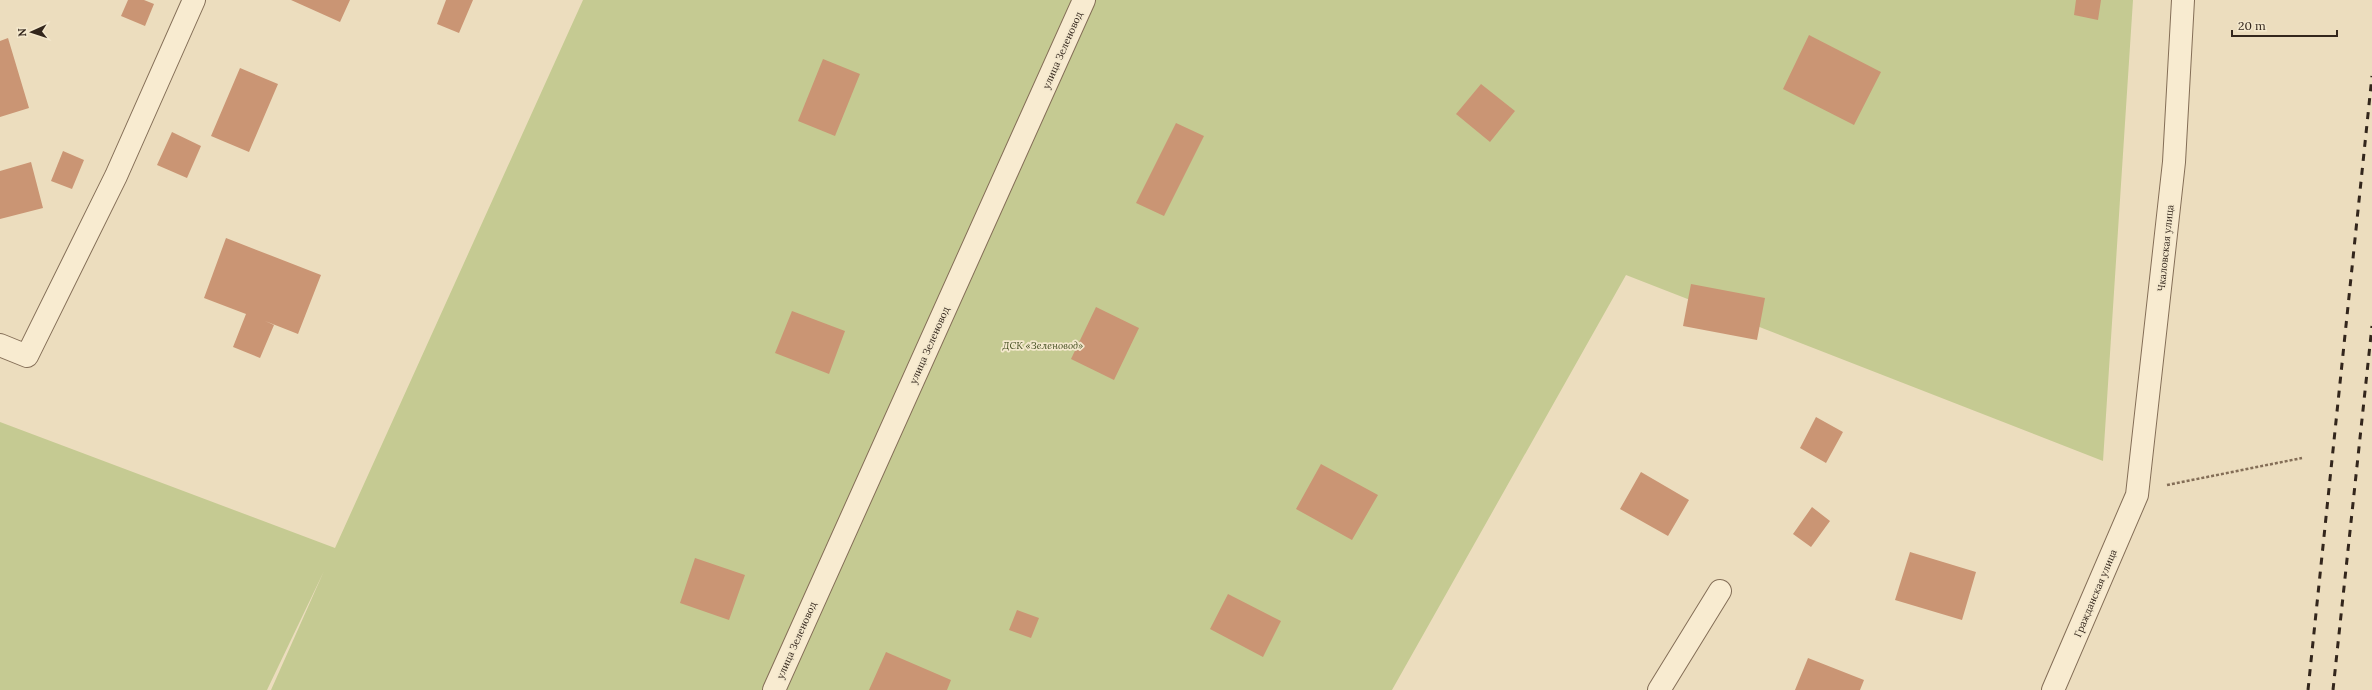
<svg xmlns="http://www.w3.org/2000/svg" width="2372" height="690" font-family="Lora,serif">
	<style>
		.green { fill: #c5ca92 }
		.building { fill: #ca9574 }
		.lines { fill: none; stroke-linecap: round; stroke-linejoin: round }
		.minor-casing { stroke: #846e57; stroke-width: 24 }
		.tertiary-casing { stroke: #846e57; stroke-width: 24 }
		.path { stroke: #846e57; stroke-width: 2.5; stroke-dasharray: 3 2; stroke-linecap: butt }
		.minor { stroke: #f8ebd0; stroke-width: 22 }
		.tertiary { stroke: #f8ebd0; stroke-width: 22 }
		.rail { stroke: #33261c; stroke-width: 3; stroke-dasharray: 7 7; stroke-linecap: butt }
		.labels { text-anchor: middle; stroke-width: 3.5; stroke-linejoin: round; paint-order: stroke }
		.street-label { font-size: 10px; fill: #33261c; stroke: #f4e8cd }
		.park-label { font-size: 10px; font-style: italic; fill: #465023; stroke: #f4e8cd }
	</style>
	<rect width="100%" height="100%" fill="#ecddbe"/>
	<path class="green" d="M583,0H2133L2103,461L1626,275L1392,690H271L324,571L267,690H0V422L335,548Z"/>
	<path class="building" d="M128,0H144L154,4L145,26L121,16Z
		M291,0H350L340,22Z
		M446,0H473L459,33L437,24Z
		M2076,0H2101L2098,20L2074,15Z
		M1809,35L1881,72L1854,125L1783,89Z
		M8,38L29,108L0,117V41Z
		M823,59L860,74L835,136L798,121Z
		M240,68L278,84L249,152L211,136Z
		M1481,84L1515,111L1490,142L1456,114Z
		M1176,123L1204,136L1164,216L1136,203Z
		M172,132L201,146L187,178L157,165Z
		M63,151L84,160L72,189L51,181Z
		M31,162L43,208L0,219V171Z
		M226,238L321,275L298,334L265,321L274,325L260,358L233,347L246,314L204,298Z
		M1691,284L1765,298L1757,340L1683,326Z
		M1096,307L1139,328L1114,380L1071,359Z
		M792,311L845,331L829,374L775,353Z
		M1816,417L1843,432L1826,463L1800,448Z
		M1321,464L1378,495L1352,540L1296,509Z
		M1641,472L1689,500L1668,536L1620,509Z
		M1812,507L1830,521L1811,547L1793,534Z
		M1910,552L1976,572L1962,620L1895,600Z
		M695,558L745,575L729,620L680,603Z
		M1228,594L1281,621L1263,657L1210,629Z
		M1017,610L1039,618L1031,638L1009,630Z
		M886,652L951,680L947,690H869Z
		M1808,658L1864,680L1860,690H1795Z"/>
	<g class="lines">
		<g class="minor-casing">
			<path id="minor" d="M0,345L27,356L116,176L194,0
				M774,690L1084,0
				M1659,690L1720,591"/>
		</g>
		<g class="tertiary-casing">
			<path id="tertiary" d="M2053,690L2137,495L2174,162L2183,0"/>
		</g>
		<path class="path" d="M2167,485L2302,458"/>
		<use href="#minor" class="minor"/>
		<use href="#tertiary" class="tertiary"/>
		<path class="rail" d="M2308,690L2372,76
			M2333,690L2372,326"/>
	</g>
	<g class="labels">
		<g class="street-label">
			<text transform="translate(1062 50) rotate(-66)" y="4">улица Зеленовод</text>
			<text transform="translate(2165 248) rotate(-84)" y="4">Чкаловская улица</text>
			<text transform="translate(929 345) rotate(-66)" y="4">улица Зеленовод</text>
			<text transform="translate(2095 593) rotate(-67)" y="4">Гражданская улица</text>
			<text transform="translate(796 640) rotate(-66)" y="4">улица Зеленовод</text>
		</g>
		<g class="park-label">
			<text x="1043" y="349">ДСК «Зеленовод»</text>
		</g>
	</g>
	<g transform="translate(32 32) rotate(267)" stroke="#f4e8cd" stroke-width="3" paint-order="stroke">
	<path d="M0-3L7 15L0 10L-7 15Z" fill="#33261c"/>
	<text y="-6" font-size="11" font-weight="bold" text-anchor="middle" fill="#33261c">N</text>
	</g>
	<path d="M2232 30v6h105v-6" fill="none" stroke="#33261c" stroke-width="2"/>
	<text x="2238" y="30" font-size="12" fill="#33261c" stroke="#f4e8cd" stroke-width="3" paint-order="stroke">20 m</text>
</svg>
